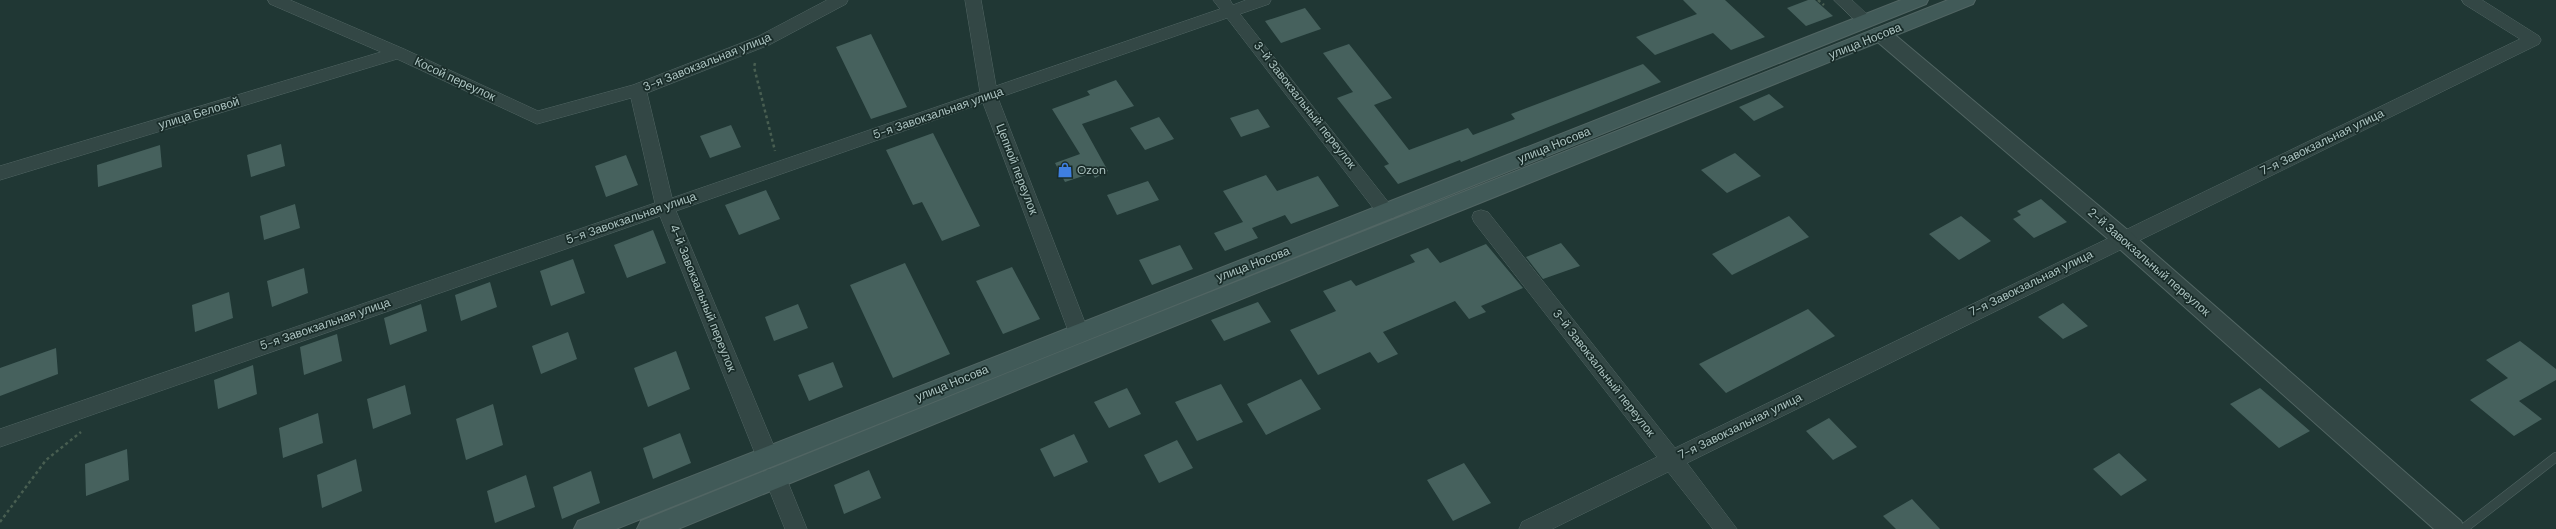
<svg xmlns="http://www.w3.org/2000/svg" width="2556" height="529" font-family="'DM Sans',sans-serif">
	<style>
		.building { fill: #46615d }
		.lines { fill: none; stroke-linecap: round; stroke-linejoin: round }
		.service-casing { stroke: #516563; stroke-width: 10 }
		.minor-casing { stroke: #516563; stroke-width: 1 }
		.tertiary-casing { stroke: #516563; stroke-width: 2 }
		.secondary-casing { stroke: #516563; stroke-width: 2 }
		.path { stroke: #485e51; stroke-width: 2.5; stroke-dasharray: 3 3; stroke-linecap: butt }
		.service { stroke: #334745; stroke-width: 9 }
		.minor { fill: #334745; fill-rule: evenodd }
		.tertiary { fill: #334745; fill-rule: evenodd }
		.secondary { fill: #415a58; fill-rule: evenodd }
		.labels { text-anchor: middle; stroke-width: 3.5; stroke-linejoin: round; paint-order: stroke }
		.street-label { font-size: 12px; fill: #adc4c2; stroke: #192c29 }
		.poi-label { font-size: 12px; fill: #adc4c2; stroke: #192c29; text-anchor: start }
	</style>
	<rect width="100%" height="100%" fill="#203734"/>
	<path class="building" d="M1683,0H1725L1765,37L1731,50L1713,33L1655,55L1636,37L1697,14Z
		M1808,0H1815L1833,16L1806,26L1787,8Z
		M1305,8L1321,29L1281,43L1265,21Z
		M871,34L907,107L871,119L836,47Z
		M1349,44L1392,98L1374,105L1409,150L1468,128L1473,135L1515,119L1511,114L1643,64L1661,82L1461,162L1460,160L1398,184L1384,166L1389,164L1337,98L1353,92L1323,53Z
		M1116,80L1134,106L1082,124L1108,171L1095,178L1092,173L1065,182L1055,163L1080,154L1052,109L1090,95L1087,91Z
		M1769,94L1784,107L1754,121L1739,107Z
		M1258,109L1270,127L1241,137L1230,118Z
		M1159,117L1174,139L1145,150L1130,128Z
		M731,125L741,147L710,158L700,136Z
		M933,133L980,226L942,241L922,202L913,205L886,150Z
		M281,144L285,166L251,177L247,155Z
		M160,145L162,167L98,187L97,165Z
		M1735,153L1761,176L1727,193L1701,170Z
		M626,155L638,185L606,197L595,166Z
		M1266,175L1277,191L1318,176L1339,206L1291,224L1285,215L1252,228L1258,238L1225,251L1214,233L1243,222L1223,191Z
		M1148,181L1159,200L1117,215L1107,195Z
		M766,190L780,219L739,235L725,205Z
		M2041,199L2067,222L2034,238L2013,219L2021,215L2017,211Z
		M295,204L300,228L264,240L260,216Z
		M1789,216L1809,237L1732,275L1712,254Z
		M1961,216L1991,241L1959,260L1929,234Z
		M653,230L666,263L627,278L614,245Z
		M1561,243L1580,266L1543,279L1526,257Z
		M1486,244L1523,288L1481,306L1486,312L1469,319L1455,301L1383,332L1398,354L1378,363L1370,352L1318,375L1290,330L1336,311L1323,291L1351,280L1356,286L1415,262L1410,255L1428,248L1440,263Z
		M1180,245L1193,269L1152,285L1139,260Z
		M573,259L585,293L551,306L540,271Z
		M905,263L950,354L893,378L850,285Z
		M1012,267L1040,319L1003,334L976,281Z
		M304,268L308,293L272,307L267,281Z
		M490,282L497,307L461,321L455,295Z
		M229,292L233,318L195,332L192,305Z
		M1258,302L1271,322L1224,341L1211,320Z
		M2063,303L2088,326L2063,339L2038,317Z
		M421,304L427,331L390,345L384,318Z
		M798,304L808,328L774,341L765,317Z
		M1808,309L1835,336L1726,393L1699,364Z
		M568,332L577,359L541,374L532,346Z
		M337,334L342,361L304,375L300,347Z
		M2520,341L2556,369V380L2519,401L2542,419L2514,436L2470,400L2508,378L2486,360Z
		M56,348L58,374L0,396V368Z
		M676,351L690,389L648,407L634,368Z
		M833,362L843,387L809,401L798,375Z
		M253,365L257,394L218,409L214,380Z
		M1301,379L1321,409L1266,435L1247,404Z
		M1221,384L1243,422L1197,441L1175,402Z
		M405,385L411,414L373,429L367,399Z
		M1127,388L1141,414L1109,428L1094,402Z
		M2260,388L2310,431L2279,448L2230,404Z
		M493,404L503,445L466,460L456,419Z
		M318,413L323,443L283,458L279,428Z
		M1829,418L1857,447L1833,460L1806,431Z
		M680,433L691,463L653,479L643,448Z
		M1074,434L1088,462L1054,477L1040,449Z
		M1177,440L1193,468L1159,483L1144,455Z
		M127,449L129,480L86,496L85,464Z
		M2119,453L2147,480L2121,496L2093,469Z
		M356,459L362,491L322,508L317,475Z
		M1464,463L1491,503L1453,521L1427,480Z
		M869,470L881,498L844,514L834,485Z
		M591,471L600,503L562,519L553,487Z
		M526,475L535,507L495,523L487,491Z
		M1912,499L1940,529H1896L1883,516Z"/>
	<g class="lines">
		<g class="service-casing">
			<path id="service" d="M2463,529L2556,457"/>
		</g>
		<g class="minor-casing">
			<path id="minor" d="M268,0H290L404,49L538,111L633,85L757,37L827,0H848L846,4L769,45L647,93L672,198L980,92L965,0H981L996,86L1220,9L1213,0H1230L1233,5L1246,0H1271L1269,4L1240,14L1396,212L1394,217L1387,219L1380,217L1227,18L998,98L1089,333L1086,339L1079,341L1072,339L1069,333L983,103L676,211L778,456L774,462L767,465L760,462L756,456L660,216L0,447V429L655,203L631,98L537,124L397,59L0,180V166L381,52L270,4Z
				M1834,0H1852L1874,21L1872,25H1860Z
				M2462,0H2482L2539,36L2541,40L2539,44L1687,463L1737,529H1713L1668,472L1552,529H1519L1522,522L1657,457L1474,222L1472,217L1474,212L1481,210L1488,212L1675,448L2520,39L2464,4Z
				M775,468L783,470L807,529H785L764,477L767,470Z"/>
		</g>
		<g class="tertiary-casing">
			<path id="tertiary" d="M1881,28L1888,29L2130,232L2461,521L2465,529H2434L2114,244L1874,39L1871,34L1874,29Z"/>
		</g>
		<g class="secondary-casing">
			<path id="secondary" d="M1901,0H1928L1926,4L616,529H574L578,521Z
				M1948,0H1975L1973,4L1093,359L678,529H637L641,521L1077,345Z"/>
		</g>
		<path class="path" d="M1818,0L1824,5
			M755,63L754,67L775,151
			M0,522L46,460L81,432"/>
		<use href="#service" class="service"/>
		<use href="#minor" class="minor"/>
		<use href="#tertiary" class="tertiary"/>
		<use href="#secondary" class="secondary"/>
	</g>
	<defs>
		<g id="shop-bare" transform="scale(1.2)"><path d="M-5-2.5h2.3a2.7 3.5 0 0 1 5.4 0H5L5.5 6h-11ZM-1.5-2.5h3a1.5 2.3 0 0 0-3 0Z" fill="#3f7fe0" stroke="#192c29" stroke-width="2.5" paint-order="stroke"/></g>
	</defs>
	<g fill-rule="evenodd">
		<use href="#shop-bare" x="1065" y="170"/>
	</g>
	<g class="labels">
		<g class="street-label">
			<text transform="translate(1865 41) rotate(-22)" y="4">улица Носова</text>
			<text transform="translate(707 62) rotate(-22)" y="4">3-я Завокзальная улица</text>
			<text transform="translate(455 79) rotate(25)" y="4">Косой переулок</text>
			<text transform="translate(1305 105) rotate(52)" y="4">3-й Завокзальный переулок</text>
			<text transform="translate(199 113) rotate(-17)" y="4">улица Беловой</text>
			<text transform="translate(938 113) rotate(-19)" y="4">5-я Завокзальная улица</text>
			<text transform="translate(2322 142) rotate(-26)" y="4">7-я Завокзальная улица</text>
			<text transform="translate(1554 145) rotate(-22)" y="4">улица Носова</text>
			<text transform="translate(1017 169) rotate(69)" y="4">Цепной переулок</text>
			<text transform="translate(631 218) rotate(-19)" y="4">5-я Завокзальная улица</text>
			<text transform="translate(2149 262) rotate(41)" y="4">2-й Завокзальный переулок</text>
			<text transform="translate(1253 264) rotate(-21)" y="4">улица Носова</text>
			<text transform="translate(2031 283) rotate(-26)" y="4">7-я Завокзальная улица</text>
			<text transform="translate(703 298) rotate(68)" y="4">4-й Завокзальный переулок</text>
			<text transform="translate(325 324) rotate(-19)" y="4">5-я Завокзальная улица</text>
			<text transform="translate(1604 373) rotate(52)" y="4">3-й Завокзальный переулок</text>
			<text transform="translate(952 383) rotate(-22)" y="4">улица Носова</text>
			<text transform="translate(1740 426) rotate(-26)" y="4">7-я Завокзальная улица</text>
		</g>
		<g class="poi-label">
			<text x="1077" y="174">Ozon</text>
		</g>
	</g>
</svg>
